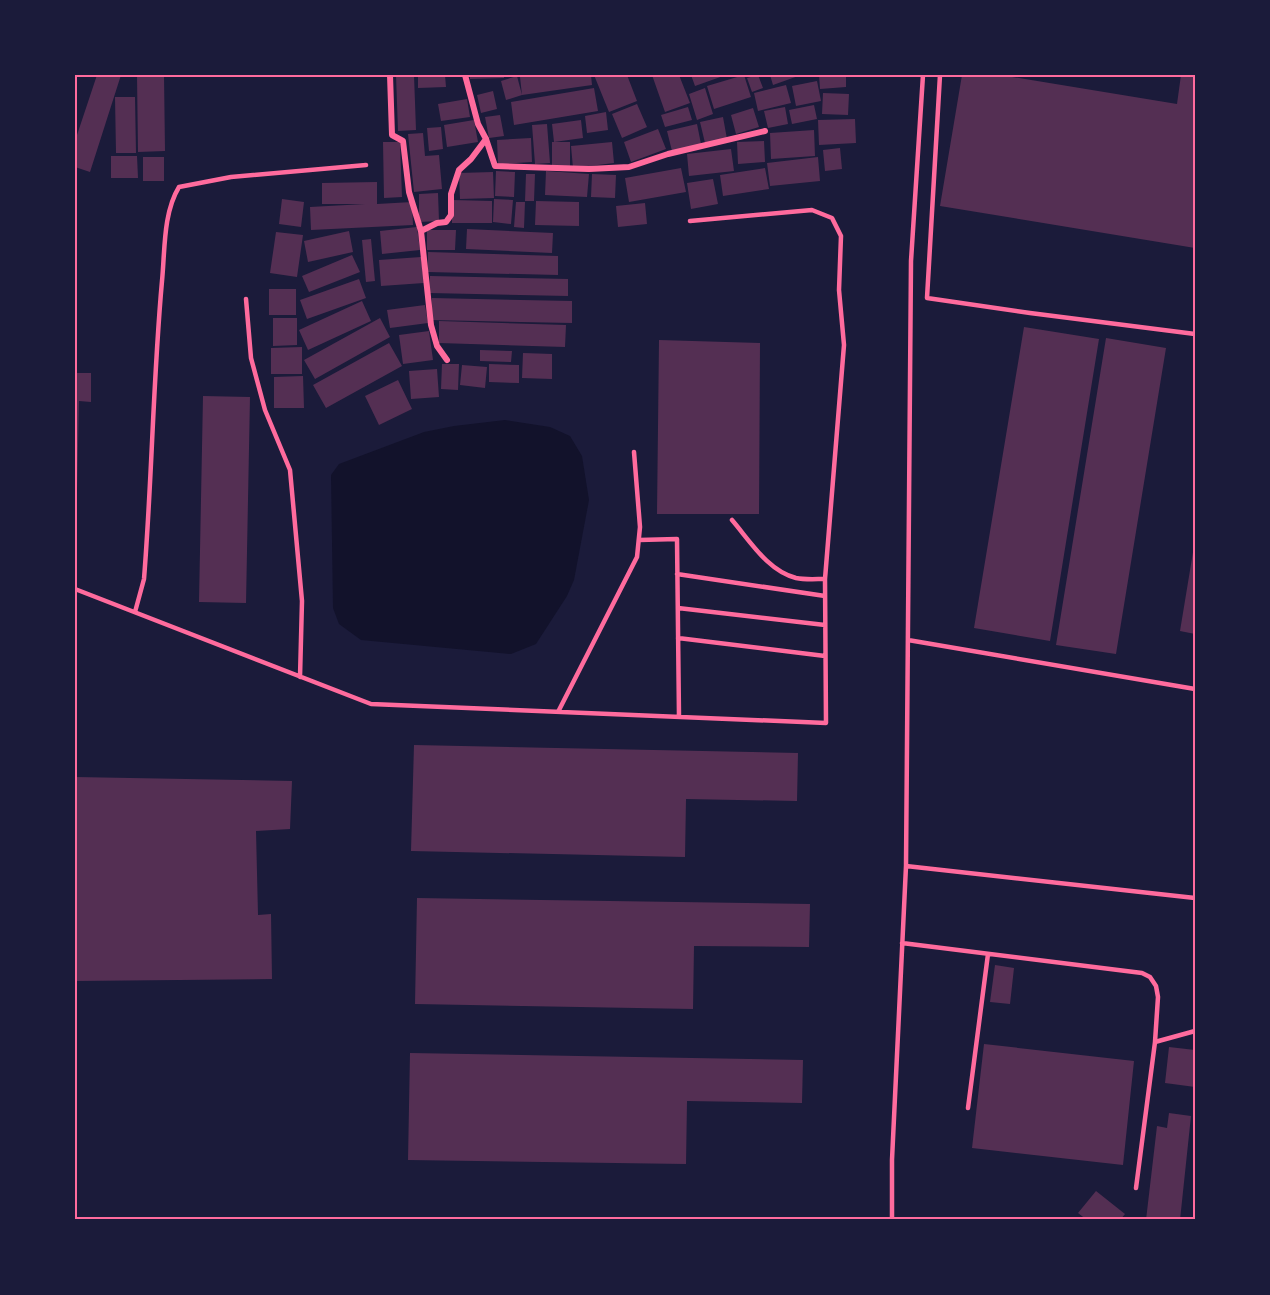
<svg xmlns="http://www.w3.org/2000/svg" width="1270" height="1295" font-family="Arial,sans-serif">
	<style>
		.water { fill: #12122b }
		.building { fill: #542f53 }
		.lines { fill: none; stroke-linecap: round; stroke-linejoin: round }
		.service { stroke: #ff6b9d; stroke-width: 4.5 }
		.minor { stroke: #ff6b9d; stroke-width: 6 }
		.neatline { fill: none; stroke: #ff6b9d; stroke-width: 2 }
	</style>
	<rect width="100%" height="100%" fill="#1b1b3a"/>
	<path class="water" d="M505,420L550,427L570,436L582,456L589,500L574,580L567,596L536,644L511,654L361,640L339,624L333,608L331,475L339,464L424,432L454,426Z"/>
	<path class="building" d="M97,75H121L90,172L75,167V141Z
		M137,75H164L165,151L138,152Z
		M396,75H414L416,130L398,131Z
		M418,75H445L446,87L418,88Z
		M470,75H504V78L470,79Z
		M535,75H591L592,85L522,95L506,100L501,81L517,76L522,95L520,77Z
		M594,75H627L637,101L609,112Z
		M652,75H679L690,103L665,112Z
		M691,75H726L695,86Z
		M744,75L751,97L714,109L707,86Z
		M758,75L763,88L752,92L747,78Z
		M770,75H801L773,85Z
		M819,75H846V87L820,89Z
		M962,75H1000L1177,104L1181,75H1195V248L940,206Z
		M817,81L821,101L796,106L792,86Z
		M786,85L791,103L758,111L754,93Z
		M594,88L598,111L514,125L511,102Z
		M705,88L713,114L697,120L689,94Z
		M493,91L497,109L481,113L477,95Z
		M823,93L849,94L848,115L822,114Z
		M115,97H135L136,153H116Z
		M467,99L470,117L441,121L438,104Z
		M637,104L647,127L622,138L612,114Z
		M814,105L817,119L792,124L789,110Z
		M688,107L692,120L665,127L661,115Z
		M785,107L788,124L768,128L764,111Z
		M753,108L759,127L736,134L731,115Z
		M606,112L608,130L587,133L585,116Z
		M500,115L504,136L489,138L485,117Z
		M723,117L727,139L705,143L700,122Z
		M855,119L856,143L819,145L818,120Z
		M474,120L478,142L447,147L444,125Z
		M581,120L583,138L554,142L552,124Z
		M547,124L550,163L535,164L532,125Z
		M697,124L701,144L672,151L667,131Z
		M441,127L443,149L429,151L427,128Z
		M658,129L666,149L631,162L624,142Z
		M814,130L815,156L771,159L770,133Z
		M423,133L425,156L439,155L442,189L414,192L408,134Z
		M531,138L532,162L498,164L497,140Z
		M764,141L765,162L738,164L737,142Z
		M383,142H400L402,197L384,198Z
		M552,142H570V168H552Z
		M612,142L614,163L573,168L571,146Z
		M840,148L842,169L825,171L823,150Z
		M731,149L734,171L689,176L687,154Z
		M111,156H137L138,178H111Z
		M143,157H164V181H143Z
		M818,157L820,181L770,186L767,163Z
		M681,168L686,192L629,202L625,178Z
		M765,168L769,189L723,196L720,175Z
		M496,171L515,172L514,197L495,196Z
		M546,171L589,174L587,197L545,195Z
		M493,172L494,198L460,199L459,173Z
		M526,174H535L534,201H525Z
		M592,174L616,175L615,198L591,197Z
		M713,179L718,204L691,209L687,183Z
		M377,182V204L412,202L413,225L311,230L310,207L365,204H322V183Z
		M438,193L439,221L419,222V194Z
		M282,199L304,202L301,227L279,224Z
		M494,199L513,200L511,224L493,222Z
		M452,200L492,201V223H452Z
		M536,201L579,202V226L535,225Z
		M516,202H525L524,228L514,227Z
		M645,203L647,224L618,227L616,206Z
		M417,227L420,250L382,254L380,231Z
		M467,229L553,233L552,253L466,249Z
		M427,230H456L455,250H427Z
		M349,231L353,252L308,262L304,241Z
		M276,232L303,235L297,277L270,273Z
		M371,239L375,281L366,282L362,240Z
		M428,252L558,256V275L428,272Z
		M352,255L360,272L309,292L302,276Z
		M421,257L424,283L381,286L379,260Z
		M430,276L568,279V296L429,293Z
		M359,279L366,298L307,319L300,300Z
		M269,289H296V315H269Z
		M432,298L572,301V323L431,320Z
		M362,301L371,321L308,350L299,330Z
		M425,305L428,323L390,328L387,310Z
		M273,318H297V345L273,346Z
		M380,318L390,337L315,379L304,360Z
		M439,321L566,325L565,347L439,343Z
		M1024,327L1099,339L1050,641L974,628Z
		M429,331L433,360L403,364L399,335Z
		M1106,338L1166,348L1116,654L1056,645Z
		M659,340L760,343L759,514H657Z
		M389,343L402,366L326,408L313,385Z
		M302,347V374H271V348Z
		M480,350L512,351L511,362L480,361Z
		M523,353L552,354V379L522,378Z
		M442,364H459L458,390L441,389Z
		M489,364L519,365V383L489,382Z
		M462,365L487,367L485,388L460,385Z
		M437,369L439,397L411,399L409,371Z
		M75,373H91V402L79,401L77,491H75Z
		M303,376L304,408H274V377Z
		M398,380L412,409L379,425L365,396Z
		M203,396L250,397L246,603L199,602Z
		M1194,546H1195V634L1180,631Z
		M414,745L798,753L797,801L686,799L685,857L411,851Z
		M75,777L292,781L290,829L256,831L258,915L271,914L272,979L75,981Z
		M417,898L810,904L809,947L694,946L693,1009L415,1004Z
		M995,965L1014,968L1010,1004L990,1002Z
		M984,1044L1134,1061L1123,1165L972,1148Z
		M1169,1047L1195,1050V1087L1165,1083Z
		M410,1053L803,1060L802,1103L687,1101L686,1164L408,1160Z
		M1169,1113L1191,1116L1180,1220H1146L1157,1126L1167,1128Z
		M1096,1191L1125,1214L1120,1220H1087L1078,1213Z"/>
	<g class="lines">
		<path class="service" d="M940,75L927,298L1030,313L1195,334
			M246,299L251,358L265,410L290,470L302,601L300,677
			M732,520C750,541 768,571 796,578C805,580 816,579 825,579
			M639,540L677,539L679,717
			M677,574L825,596
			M75,589L371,704L826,723L825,579L844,345L839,290L841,236L832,218L812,210L690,221
			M678,608L825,625
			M135,612L144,579C152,479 153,380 162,281C165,251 163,213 179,187L231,177L366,165
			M678,638L825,656
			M908,640L1195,689
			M558,712L637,557L640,527L634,452
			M906,866L1195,898
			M902,943L1142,973L1150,977L1156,986L1158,997L1155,1042L1136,1188
			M1155,1042L1195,1031
			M968,1108L988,954
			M892,1220V1160L906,866L911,261L923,75"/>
		<path class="minor" d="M390,75L392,135L403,141L409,192L421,231L431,325L437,346L447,360
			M465,75L478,124L486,139L495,166L589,169L629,167L668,154L765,131
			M421,231L437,223L446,222L451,215V194L459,170L471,159L486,139"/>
	</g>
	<rect width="1270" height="1295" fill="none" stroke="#1b1b3a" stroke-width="153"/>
	<rect x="76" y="76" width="1118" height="1142" class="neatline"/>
</svg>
